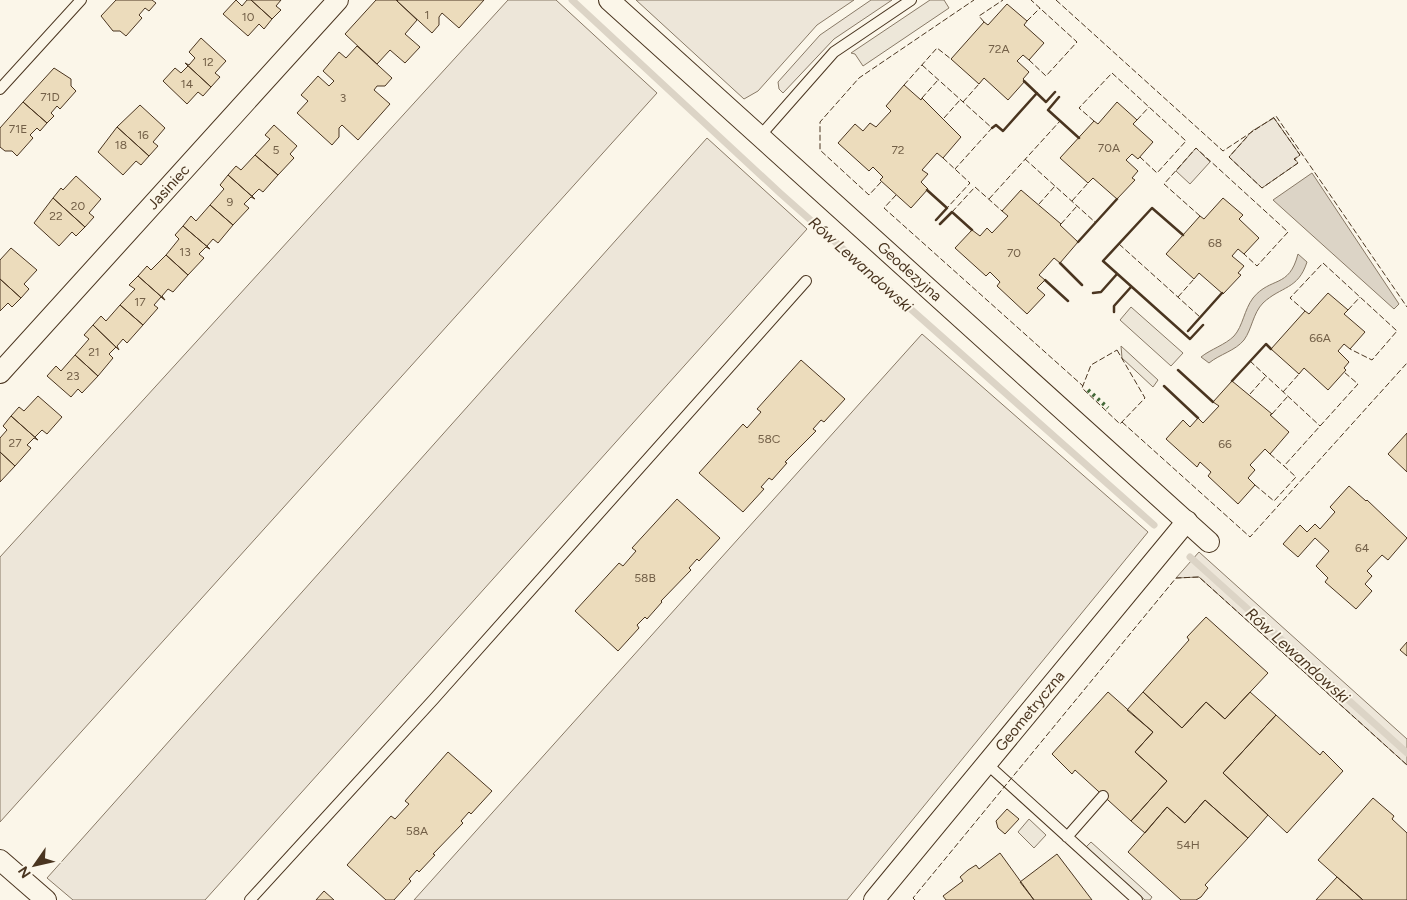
<svg xmlns="http://www.w3.org/2000/svg" width="1407" height="900" font-family="Figtree,sans-serif">
	<style>
		.green { fill: #ede6d9; stroke: #887966 }
		.parking { fill: #ede7d9; stroke: #887966 }
		.water { fill: #dcd4c6; stroke: #887966 }
		.lines { fill: none; stroke-linecap: round; stroke-linejoin: round }
		.stream { stroke: #dcd4c6; stroke-width: 7 }
		.building { fill: #ecdcbc; stroke: #4a3520 }
		.lane-casing { stroke: #4a3520; stroke-width: 12 }
		.street-casing { stroke: #4a3520; stroke-width: 22 }
		.lane { stroke: #fbf6e9; stroke-width: 10 }
		.street { stroke: #fbf6e9; stroke-width: 20 }
		.hedge { stroke: #436837; stroke-width: 4; stroke-dasharray: 2.5 4; stroke-linecap: butt }
		.fence { stroke: #4a3520; stroke-width: 1; stroke-dasharray: 6 2.5; stroke-linecap: butt }
		.wall { stroke: #4a3520; stroke-width: 2.5 }
		.labels { text-anchor: middle; stroke-width: 4; stroke-linejoin: round; paint-order: stroke }
		.number-label { font-size: 12px; fill: #725f47 }
		.street-label { font-size: 15px; fill: #4a3520; stroke: #fbf6e9 }
		.water-label { font-size: 16px; font-style: italic; fill: #4a3520; stroke: #fbf6e9 }
	</style>
	<rect width="100%" height="100%" fill="#fbf6e9"/>
	<path class="green" d="M508,0H556L657,93L0,822V557Z
		M636,0H854L817,25L758,91L744,99Z
		M871,0H892L834,39L783,93L779,89L778,82L820,35Z
		M1274,118L1300,155L1295,159L1298,163L1262,188L1229,157L1252,131Z
		M707,138L807,229L205,900H73L47,878Z
		M1196,148L1210,162L1190,184L1176,171Z
		M922,334L1148,532L847,900H414Z
		M1199,552L1407,739V765L1199,577L1176,578Z"/>
	<path class="parking" d="M930,0H944L949,8L863,66L855,54L851,53Z
		M1131,307L1183,353L1171,366L1120,320Z
		M1121,346L1158,380L1153,387L1122,358Z
		M1029,819L1046,835L1034,848L1018,832Z
		M1091,842L1152,897L1150,900H1145L1086,847Z"/>
	<path class="water" d="M1312,173L1399,304L1394,309L1273,200Z
		M1298,254L1307,262C1298,290 1281,286 1263,303C1253,313 1252,329 1244,340C1235,351 1220,354 1209,363L1201,357C1211,349 1225,345 1234,336C1243,326 1244,310 1253,298C1271,276 1289,289 1298,254Z"/>
	<g class="lines">
		<path class="stream" d="M572,0L780,193L1154,525
			M1190,557L1407,753"/>
	</g>
	<path class="building" d="M116,0H152L156,3L149,11L145,8L139,15L142,18L126,36L120,31H113L101,16Z
		M236,0L242,6L247,0H251L272,19L264,29L259,24L248,36L223,14Z
		M251,0H281L276,6L281,10L272,19Z
		M376,0H396L417,20L405,34L420,47L405,63L390,50L377,64L345,34Z
		M398,0H484L459,28L442,13L439,17V25L432,33L397,1Z
		M1007,4L1027,21L1024,25L1044,43L1029,60L1023,55L1017,61L1029,72L1023,79L1025,81L1008,100L984,78L979,84L951,59L984,22L988,25Z
		M201,38L226,61L215,73L220,77L211,87L185,63L189,65L195,58L189,52Z
		M357,46L392,78L385,86H377L374,90L390,104L358,140L342,125L339,128V137L332,145L297,113L308,101L301,95L318,76L329,86L334,81L323,71L339,52L346,58Z
		M185,63L211,87L203,96L198,92L187,104L163,81L175,68L181,73L188,66Z
		M54,68L71,79V86L76,91L60,109L57,106L51,113L54,116L47,123L23,102Z
		M904,85L921,100L922,98L961,137L943,158L937,153L922,170L928,174L921,182L928,189L911,208L880,180L883,177L873,167L869,171L838,143L855,124L863,131L870,123L876,127L891,111L886,106Z
		M23,102L47,123L40,131L37,128L30,135L33,138L17,156L12,151H5L0,147V128Z
		M1117,102L1137,120L1133,124L1153,142L1138,159L1132,154L1126,160L1138,171L1132,178L1135,180L1117,199L1093,178L1088,183L1060,158L1094,121L1098,124Z
		M140,105L165,128L153,142L158,146L149,156L117,127Z
		M274,125L297,146L290,154L294,158L278,175L255,155L270,139L265,135Z
		M117,127L149,156L141,165L136,161L123,175L98,152Z
		M255,155L278,175L263,192L259,189L252,196L255,199L228,175L236,166L241,170Z
		M228,175L255,199L251,197L244,204L249,208L233,225L210,205L224,189L220,185Z
		M76,176L101,199L89,213L94,217L85,227L53,198L61,188L63,190Z
		M1021,190L1061,224L1060,225L1078,242L1060,263L1054,258L1039,275L1045,280L1037,288L1045,295L1027,314L997,286L1000,282L990,272L986,276L955,248L972,230L980,236L987,228L992,233L1008,216L1002,211Z
		M53,198L85,227L76,236L72,232L59,246L34,223Z
		M1223,198L1243,215L1239,219L1259,238L1244,254L1238,249L1232,256L1244,266L1238,273L1241,275L1223,294L1199,273L1194,279L1166,254L1200,216L1204,219Z
		M210,205L233,225L218,243L213,239L207,246L210,249L183,226L191,216L196,221Z
		M183,226L210,249L206,247L199,254L204,258L188,275L166,255L179,239L175,235Z
		M11,248L37,270L24,284L29,289L21,298L0,279V260Z
		M166,255L188,275L173,292L168,289L162,296L165,300L138,276L147,266L151,270Z
		M138,276L165,300L161,297L154,305L158,308L143,325L120,305L135,289L129,285Z
		M0,279L21,298L12,307L8,303L0,311Z
		M1328,293L1348,310L1344,314L1365,332L1350,349L1344,344L1338,351L1349,362L1344,368L1346,370L1328,390L1304,368L1299,374L1271,349L1305,311L1309,314Z
		M120,305L143,325L127,343L123,339L117,346L119,350L93,325L101,316L106,321Z
		M93,325L119,350L116,347L109,354L113,358L98,376L75,355L89,339L84,335Z
		M75,355L98,376L82,393L78,389L71,397L47,376L56,366L61,371Z
		M801,360L845,399L824,422L821,420L813,429L816,431L785,462L787,463L772,480L769,478L761,487L764,489L743,512L699,473L743,424L747,428L761,412L757,409Z
		M1232,381L1272,414L1270,415L1289,432L1270,454L1265,449L1250,465L1255,470L1248,478L1255,485L1238,504L1208,476L1211,472L1200,462L1197,467L1166,439L1183,420L1190,427L1198,418L1203,423L1219,406L1213,402Z
		M38,396L62,417L47,434L42,430L35,437L38,440L11,416L19,407L24,411Z
		M11,416L38,440L34,438L27,445L31,448L15,466L0,452V438L7,430L3,426Z
		M1407,433V472L1388,454Z
		M0,452L15,466L0,482Z
		M1349,486L1366,501L1367,500L1407,538L1388,560L1382,555L1367,571L1372,576L1365,584L1372,591L1356,609L1325,582L1328,578L1316,566L1329,551L1315,538L1298,557L1283,544L1300,525L1307,532L1315,524L1320,529L1335,512L1330,507Z
		M677,499L720,538L699,561L697,559L689,568L691,570L661,601L662,602L647,619L645,617L637,625L639,628L618,651L575,611L619,563L623,566L636,551L632,548Z
		M1206,617L1268,673L1225,719L1206,702L1182,728L1143,692L1189,640L1187,637Z
		M1407,642V656L1400,650Z
		M1108,692L1153,732L1135,752L1167,781L1131,821L1075,770L1072,774L1052,754Z
		M1143,692L1182,728L1206,702L1225,719L1250,692L1276,715L1223,773L1268,815L1248,838L1205,800L1185,823L1167,807L1145,833L1131,821L1167,781L1135,752L1153,732L1127,710Z
		M1276,715L1320,755L1323,751L1343,771L1287,833L1223,773Z
		M448,752L492,791L471,814L469,812L461,821L463,823L433,854L435,855L419,872L417,870L409,879L411,881L394,900H386L347,865L391,816L395,819L409,804L405,801Z
		M1373,798L1394,816L1392,819L1407,833V900H1363L1318,860Z
		M1205,800L1248,838L1205,885L1208,888L1201,897L1196,900H1181L1128,852L1167,807L1185,823Z
		M1007,809L1019,819L1005,834L998,828L996,821Z
		M1000,853L1034,900H946L943,896L963,881L960,877L968,870L976,865L979,869Z
		M1057,854L1092,900H1034L1020,882Z
		M1337,877L1363,900H1316Z
		M324,891L334,900H316Z"/>
	<g class="lines">
		<g class="lane-casing">
			<path id="lane" d="M0,89L81,0
				M760,136L834,52L911,0
				M987,764L1137,900
				M1067,837L1103,796
				M250,900L433,700L806,281"/>
		</g>
		<g class="street-casing">
			<g id="street">
				<path id="s1" d="M609,0L1209,542"/>
				<path id="s2" d="M0,373L338,0"/>
				<path d="M0,860L46,900"/>
				<path id="s3" d="M874,900L1187,521"/>
			</g>
		</g>
		<use href="#lane" class="lane"/>
		<use href="#street" class="street"/>
		<path class="hedge" d="M1088,390L1108,408"/>
		<path class="fence" d="M1056,0L1223,151L1276,116L1407,307
			M1027,21L1040,8
			M984,22L979,16L1003,0
			M1029,60L1046,76L1077,42L1031,0
			M922,65L992,128L955,169
			M904,85L937,48L951,59
			M922,98L938,80
			M963,102L979,84
			M944,118L960,100
			M1137,120L1149,107
			M1094,121L1079,108L1112,73L1186,141L1157,173L1140,157
			M1247,137L1229,157L1262,188L1298,163L1294,159L1300,155L1274,118
			M943,158L970,183L947,208
			M1025,159L1096,223
			M881,182L869,195L820,150V122L859,78L974,0
			M896,195L884,208L1083,386
			M989,199L1060,121
			M1072,201L1088,183
			M1039,204L1055,186
			M952,212L975,187L1002,211
			M1200,216L1164,184L1196,148L1288,232L1257,266L1244,254
			M1061,224L1077,206
			M1119,244L1200,317
			M1178,297L1194,279
			M1348,310L1360,297
			M1305,311L1290,298L1323,263L1397,331L1372,360L1350,349
			M1117,350L1145,398L1120,424L1082,388L1091,365Z
			M1250,361L1320,426
			M1283,392L1299,374
			M1250,394L1266,376
			M1272,414L1288,396
			M1122,422L1250,537L1407,363
			M1270,454L1284,466
			M1255,485L1274,501L1296,477L1284,466L1358,384L1344,372
			M915,900L913,898L1176,578L1199,577L1407,765"/>
		<path class="wall" d="M1024,81L1046,102L1055,92
			M1059,97L1048,110L1079,138
			M992,128L996,125L1003,131L1037,93
			M927,190L947,208L936,220
			M940,224L952,212L972,230
			M1183,235L1152,208L1103,261L1190,339L1203,325
			M1078,242L1117,199
			M1060,263L1082,285
			M1045,280L1068,301
			M1093,293L1101,292L1117,274
			M1114,312V306L1131,287
			M1188,331L1222,293
			M1178,370L1213,402
			M1232,381L1266,344L1271,349
			M1164,386L1198,418"/>
	</g>
	<g class="labels">
		<g class="number-label">
			<text x="427" y="19">1</text>
			<text x="248" y="21">10</text>
			<text x="999" y="53">72A</text>
			<text x="208" y="66">12</text>
			<text x="187" y="88">14</text>
			<text x="50" y="101">71D</text>
			<text x="343" y="102">3</text>
			<text x="18" y="133">71E</text>
			<text x="143" y="139">16</text>
			<text x="121" y="149">18</text>
			<text x="1109" y="152">70A</text>
			<text x="276" y="154">5</text>
			<text x="898" y="154">72</text>
			<text x="230" y="206">9</text>
			<text x="78" y="210">20</text>
			<text x="56" y="220">22</text>
			<text x="1215" y="247">68</text>
			<text x="185" y="256">13</text>
			<text x="1014" y="257">70</text>
			<text x="140" y="306">17</text>
			<text x="1320" y="342">66A</text>
			<text x="94" y="356">21</text>
			<text x="73" y="380">23</text>
			<text x="769" y="443">58C</text>
			<text x="15" y="447">27</text>
			<text x="1225" y="448">66</text>
			<text x="1362" y="552">64</text>
			<text x="645" y="582">58B</text>
			<text x="417" y="835">58A</text>
			<text x="1188" y="849">54H</text>
		</g>
		<g class="street-label">
			<text dy="5" stroke="none"><textPath href="#s2" startOffset="251">Jasiniec</textPath></text>
			<text dy="5" stroke="none"><textPath href="#s1" startOffset="405">Geodezyjna</textPath></text>
			<text dy="5" stroke="none"><textPath href="#s3" startOffset="245">Geometryczna</textPath></text>
		</g>
		<g class="water-label">
			<text transform="translate(861 264) rotate(42)" y="6">Rów Lewandowski</text>
			<text transform="translate(1298 655) rotate(42)" y="6">Rów Lewandowski</text>
		</g>
	</g>
	<g transform="translate(35 865) rotate(236)" stroke="#fbf6e9" stroke-width="4" paint-order="stroke">
	<path d="M0-4L9 19L0 12L-9 19Z" fill="#4a3520"/>
	<text y="-8" font-size="14" font-weight="bold" text-anchor="middle" fill="#4a3520">N</text>
	</g>
</svg>
